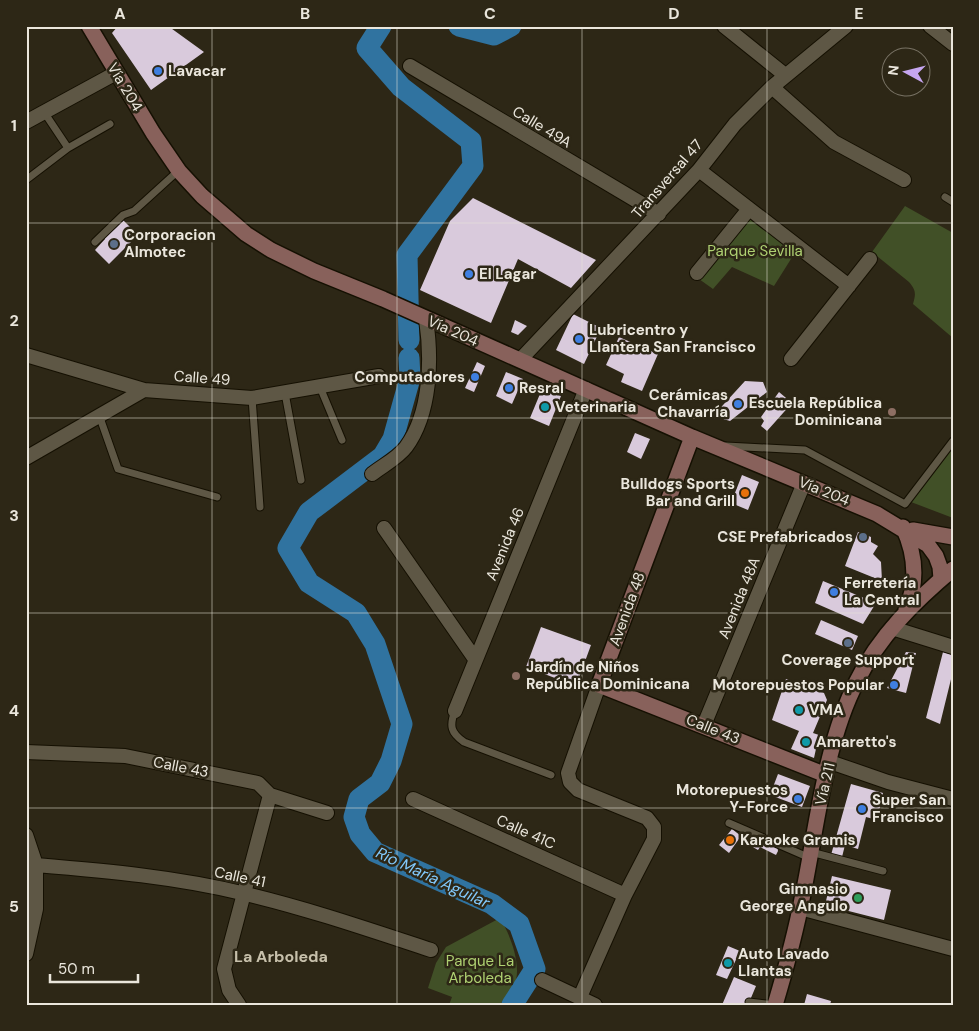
<svg xmlns="http://www.w3.org/2000/svg" width="979" height="1031" font-family="'DM Sans',sans-serif">
	<style>
		.green { fill: #415027 }
		.lines { fill: none; stroke-linecap: round; stroke-linejoin: round }
		.river { stroke: #3073a0; stroke-width: 21 }
		.building { fill: #d9cadc }
		.lane-casing { stroke: #151002; stroke-width: 9 }
		.street-casing { stroke: #151002; stroke-width: 16 }
		.secondary-casing { stroke: #151002; stroke-width: 18 }
		.lane { stroke: #5e5745; stroke-width: 7 }
		.street { stroke: #5e5745; stroke-width: 14 }
		.secondary { stroke: #88615b; stroke-width: 15 }
		.grid { fill: none; stroke: #eae6dc; stroke-width: 1; stroke-opacity: 0.55 }
		.shop-dot { fill: #3f7fe0; stroke: #2d2716; stroke-width: 2 }
		.service-dot { fill: #5c6f8a; stroke: #2d2716; stroke-width: 2 }
		.culture-dot { fill: #0f9aa8; stroke: #2d2716; stroke-width: 2 }
		.education-dot { fill: #8d6e63; stroke: #2d2716; stroke-width: 2 }
		.food-dot { fill: #e8710a; stroke: #2d2716; stroke-width: 2 }
		.leisure-dot { fill: #2e9e5b; stroke: #2d2716; stroke-width: 2 }
		.labels { text-anchor: middle; stroke-width: 5; stroke-linejoin: round; paint-order: stroke }
		.poi-label { font-size: 15px; font-weight: bold; fill: #eae6dc; stroke: #2d2716; text-anchor: start }
		.street-label { font-size: 15px; fill: #eae6dc; stroke: #2d2716 }
		.park-label { font-size: 15px; fill: #afd172; stroke: #2d2716 }
		.water-label { font-size: 16px; font-style: italic; fill: #82c9fc; stroke: #2d2716 }
		.neighbourhood-label { font-size: 16px; font-weight: bold; fill: #c7c0ab; stroke: #2d2716 }
		.neatline { fill: none; stroke: #eae6dc; stroke-width: 2 }
		.grid-label { font-size: 16px; text-anchor: middle; font-weight: bold; fill: #eae6dc }
	</style>
	<rect width="100%" height="100%" fill="#2d2716"/>
	<path class="green" d="M905,206L953,233V338L913,304C916,294 916,290 909,282L872,252Z
		M752,215L796,251L774,286L732,267L713,289L699,279Z
		M953,448V518L911,502Z
		M500,918C510,934 523,967 514,986C510,992 504,999 500,1005H449L452,997L428,988L436,963L446,947Z"/>
	<g class="lines">
		<path class="river" d="M381,26L367,48L401,87L471,141L473,166L407,255L409,340
			M459,26L494,35L511,26
			M409,358L410,378L393,439L383,456L309,512L288,548L309,583L356,613L375,644L402,724L391,761L380,783L359,799L354,817L360,834L375,852L492,904L519,924L535,969L512,1005"/>
	</g>
	<path class="building" d="M118,26H168L204,52L151,90L112,33Z
		M473,198L596,260L571,288L518,259L491,323L420,290L450,221Z
		M121,218L138,235L109,264L95,250L105,239L103,236Z
		M573,314L601,328L584,364L556,350Z
		M515,320L527,326L518,335L511,332Z
		M619,337L658,354L642,391L621,382L624,374L606,365Z
		M477,362L485,366L474,392L465,388Z
		M506,372L523,379L512,404L496,396Z
		M745,381L763,382L767,392L730,421L713,416Z
		M542,389L561,396L549,426L530,418Z
		M779,392L792,403L767,431L761,426L764,421L761,417Z
		M635,433L650,439L641,459L627,452Z
		M742,475L759,482L748,510L731,503Z
		M858,532L871,537V542L878,546L873,554L881,562L882,581L845,566Z
		M823,581L876,603L863,624L815,603Z
		M821,620L858,636L852,650L815,634Z
		M541,627L591,645L576,686L526,667Z
		M906,652L916,653L906,693L887,688Z
		M943,652L953,655V671L940,724L926,718Z
		M786,679L824,693L827,700L813,733L819,735L814,758L791,749L799,731L772,720Z
		M778,774L810,786L802,807L770,795Z
		M851,784L883,793L877,820L866,817L858,849L845,845L842,857L831,855Z
		M732,829L741,836L729,853L719,845Z
		M756,835L777,845L778,851L776,855L760,847L758,850L751,846Z
		M832,876L891,890L884,920L825,905Z
		M728,946L740,951L727,979L716,975Z
		M734,977L756,986L748,1005H722Z
		M807,994L831,1001L830,1005H804Z"/>
	<g class="lines">
		<g class="lane-casing">
			<path id="lane" d="M44,112L68,148L110,124
				M26,180L68,148
				M945,197L953,202
				M95,242L123,215L134,211L178,171
				M320,387L342,440
				M285,393L301,480
				M252,398L260,507
				M99,415L118,469L217,497
				M726,446L805,450L905,504L953,441
				M455,711C449,726 451,733 464,742L551,775
				M729,823L810,858
				M811,852L883,871
				M749,1002L775,1005"/>
		</g>
		<g class="street-casing">
			<path id="street" d="M724,26L785,75
				M930,26L953,44
				M410,66L659,214
				M772,87L834,142L904,180
				M26,122L116,73
				M699,170L849,286
				M697,273L749,209
				M26,355L144,390L252,398L379,376
				M791,359L870,259
				M520,360L699,170L735,124L772,87L846,26
				M26,458L144,390
				M372,474C382,466 398,458 406,447C431,413 432,359 426,319
				M384,528L475,659
				M892,628L953,647
				M455,711L586,389
				M704,725L804,483
				M26,752L125,756L258,783L270,795L327,813
				M830,762L888,782L953,799
				M413,799L625,895
				M26,835L36,865V909L26,954
				M36,865C107,871 177,877 246,894C309,909 370,930 431,950
				M800,908L953,949
				M542,980L595,1005
				M580,997L625,895L654,839V827L647,818L578,790L570,782L568,773L599,685
				M239,1005L229,990L224,969L270,795"/>
		</g>
		<g class="secondary-casing">
			<path id="secondary" d="M89,26L153,133L179,171L202,196L246,234L271,250L314,271L383,299L692,437L877,514L928,545L936,556L940,567L941,579
				M692,437L599,685L826,775
				M903,527C916,555 918,582 906,610
				M913,530L953,537
				M775,1005C786,968 796,931 803,894C817,826 825,743 857,681C879,636 915,601 953,569"/>
		</g>
		<use href="#lane" class="lane"/>
		<use href="#street" class="street"/>
		<use href="#secondary" class="secondary"/>
	</g>
	<path class="grid" d="M212,26V1005M397,26V1005M582,26V1005M767,26V1005M26,223H953M26,418H953M26,613H953M26,808H953"/>
	<g class="shop-dot">
		<circle cx="158" cy="71" r="5"/>
		<circle cx="469" cy="274" r="5"/>
		<circle cx="579" cy="339" r="5"/>
		<circle cx="475" cy="377" r="5"/>
		<circle cx="509" cy="388" r="5"/>
		<circle cx="738" cy="404" r="5"/>
		<circle cx="834" cy="592" r="5"/>
		<circle cx="894" cy="685" r="5"/>
		<circle cx="798" cy="799" r="5"/>
		<circle cx="862" cy="809" r="5"/>
	</g>
	<g class="service-dot">
		<circle cx="114" cy="244" r="5"/>
		<circle cx="863" cy="537" r="5"/>
		<circle cx="848" cy="643" r="5"/>
	</g>
	<g class="culture-dot">
		<circle cx="545" cy="407" r="5"/>
		<circle cx="799" cy="710" r="5"/>
		<circle cx="806" cy="742" r="5"/>
		<circle cx="728" cy="963" r="5"/>
	</g>
	<g class="education-dot">
		<circle cx="892" cy="412" r="5"/>
		<circle cx="516" cy="676" r="5"/>
	</g>
	<g class="food-dot">
		<circle cx="745" cy="493" r="5"/>
		<circle cx="730" cy="840" r="5"/>
	</g>
	<circle class="leisure-dot" cx="858" cy="898" r="5"/>
	<g class="labels">
		<g class="poi-label">
			<text x="168" y="76">Lavacar</text>
			<text x="124" y="240">Corporacion<tspan x="124" dy="17">Almotec</tspan></text>
			<text x="479" y="279">El Lagar</text>
			<text x="589" y="335">Lubricentro y<tspan x="589" dy="17">Llantera San Francisco</tspan></text>
			<text x="465" y="382" text-anchor="end">Computadores</text>
			<text x="519" y="393">Resral</text>
			<text x="728" y="400" text-anchor="end">Cerámicas<tspan x="728" dy="17">Chavarría</tspan></text>
			<text x="882" y="408" text-anchor="end">Escuela República<tspan x="882" dy="17">Dominicana</tspan></text>
			<text x="555" y="412">Veterinaria</text>
			<text x="735" y="489" text-anchor="end">Bulldogs Sports<tspan x="735" dy="17">Bar and Grill</tspan></text>
			<text x="853" y="542" text-anchor="end">CSE Prefabricados</text>
			<text x="844" y="588">Ferretería<tspan x="844" dy="17">La Central</tspan></text>
			<text x="848" y="665" text-anchor="middle">Coverage Support</text>
			<text x="526" y="672">Jardín de Niños<tspan x="526" dy="17">República Dominicana</tspan></text>
			<text x="884" y="690" text-anchor="end">Motorepuestos Popular</text>
			<text x="809" y="715">VMA</text>
			<text x="816" y="747">Amaretto's</text>
			<text x="788" y="795" text-anchor="end">Motorepuestos<tspan x="788" dy="17">Y-Force</tspan></text>
			<text x="872" y="805">Super San<tspan x="872" dy="17">Francisco</tspan></text>
			<text x="740" y="845">Karaoke Gramis</text>
			<text x="848" y="894" text-anchor="end">Gimnasio<tspan x="848" dy="17">George Angulo</tspan></text>
			<text x="738" y="959">Auto Lavado<tspan x="738" dy="17">Llantas</tspan></text>
		</g>
		<g class="street-label">
			<text transform="translate(125 87) rotate(59)" y="5">Vía 204</text>
			<text transform="translate(542 127) rotate(31)" y="5">Calle 49A</text>
			<text transform="translate(667 179) rotate(-49)" y="5">Transversal 47</text>
			<text transform="translate(453 331) rotate(24)" y="5">Vía 204</text>
			<text transform="translate(202 378) rotate(4)" y="5">Calle 49</text>
			<text transform="translate(824 491) rotate(22)" y="5">Vía 204</text>
			<text transform="translate(505 544) rotate(-68)" y="5">Avenida 46</text>
			<text transform="translate(739 598) rotate(-68)" y="5">Avenida 48A</text>
			<text transform="translate(627 609) rotate(-70)" y="5">Avenida 48</text>
			<text transform="translate(713 729) rotate(22)" y="5">Calle 43</text>
			<text transform="translate(181 767) rotate(11)" y="5">Calle 43</text>
			<text transform="translate(825 784) rotate(-77)" y="5">Vía 211</text>
			<text transform="translate(526 832) rotate(24)" y="5">Calle 41C</text>
			<text transform="translate(240 877) rotate(12)" y="5">Calle 41</text>
		</g>
		<g class="park-label">
			<text x="755" y="256">Parque Sevilla</text>
			<text x="480" y="966">Parque La<tspan x="480" dy="17">Arboleda</tspan></text>
		</g>
		<g class="water-label">
			<text transform="translate(433 877) rotate(25)" y="6">Río María Aguilar</text>
		</g>
		<g class="neighbourhood-label">
			<text x="281" y="962">La Arboleda</text>
		</g>
	</g>
	<rect width="979" height="1031" fill="none" stroke="#2d2716" stroke-width="55"/>
	<g transform="translate(906 72) rotate(277)"><circle r="24" fill="#2d2716" stroke="#797365"/>
	<path d="M0-4L9 19L0 12L-9 19Z" fill="#c6a6f0"/>
	<text y="-8" font-size="14" font-weight="bold" text-anchor="middle" fill="#eae6dc">N</text>
	</g>
	<path d="M50 974v8h88v-8" fill="none" stroke="#eae6dc" stroke-width="2.5"/>
	<text x="58" y="974" font-size="15" fill="#eae6dc" stroke="#2d2716" stroke-width="4" paint-order="stroke">50 m</text>
	<rect x="28" y="28" width="924" height="976" class="neatline"/>
	<g class="grid-label">
		<text x="120" y="19">A</text>
		<text x="305" y="19">B</text>
		<text x="490" y="19">C</text>
		<text x="674" y="19">D</text>
		<text x="859" y="19">E</text>
		<text x="14" y="131">1</text>
		<text x="14" y="326">2</text>
		<text x="14" y="521">3</text>
		<text x="14" y="716">4</text>
		<text x="14" y="912">5</text>
	</g>
</svg>
